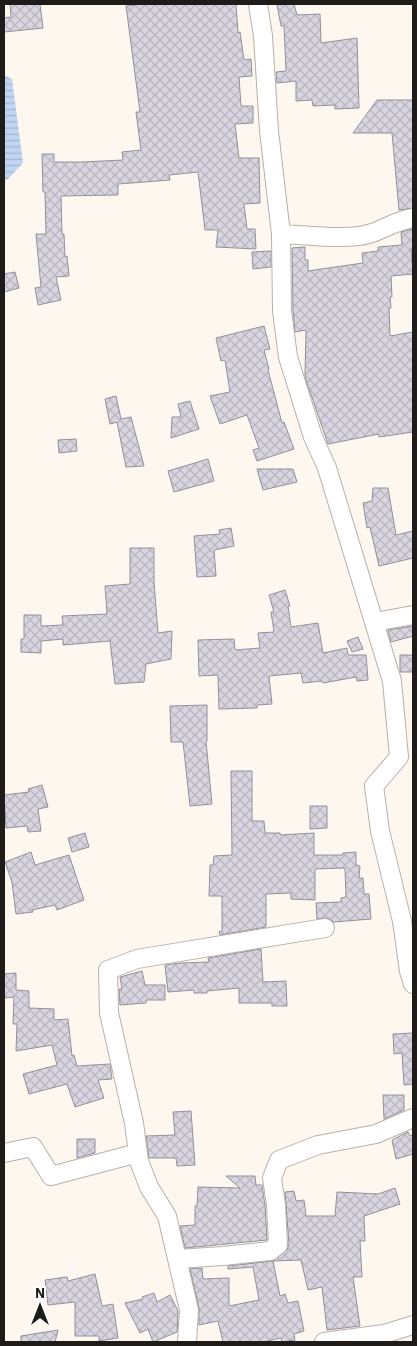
<svg xmlns="http://www.w3.org/2000/svg" width="417" height="1346" font-family="'IBM Plex Sans',sans-serif">
	<style>
		.water { fill: url(#water-rules) }
		.building { fill: url(#building-cross-hatch); stroke: #92909a }
		.lines { fill: none; stroke-linecap: round; stroke-linejoin: round }
		.street-casing { stroke: #b8b0a8; stroke-width: 20 }
		.street { stroke: #fff; stroke-width: 18 }
	</style>
	<defs>
		<pattern id="water-rules" width="6" height="5" patternUnits="userSpaceOnUse" patternTransform="scale(1.25)"><rect width="6" height="5" fill="#c0d5f2"/><path d="M0 2.5h6" fill="none" stroke="#a5b6cf"/></pattern>
		<pattern id="building-cross-hatch" width="8" height="8" patternUnits="userSpaceOnUse" patternTransform="scale(1.25)"><rect width="8" height="8" fill="#d8d5e0"/><path d="M0 0l8 8M0 8l8-8" fill="none" stroke="#b9b6bf"/></pattern>
	</defs>
	<rect width="100%" height="100%" fill="#fef7f0"/>
	<path class="water" d="M4,75L12,79L23,163L8,179L4,181Z"/>
	<path class="building" d="M10,4H40L43,28L4,32V18L11,17Z
		M142,4H236L238,33L240,32L244,60L251,59L252,76L239,77L241,106H253V123L235,124L239,158H259L260,203L244,204L247,229H255L256,249L216,247L218,230H205L198,172L169,175L170,180L118,184V195L61,196L62,234H64L65,257L67,256L69,276L56,277L61,300L38,305L35,288L41,287L36,234H46L45,192H43L42,154H54V162H82L123,160L122,152L141,150L136,112H140L126,6Z
		M286,4H294L297,15L320,14L321,43L357,38L359,108L335,109V105L313,106L312,100L296,101V81L277,83L276,72L286,71L284,26H281L277,5Z
		M377,100H413V208L399,210L392,133H353Z
		M413,229V249H411L413,274L391,276L392,297H390L391,308H389L390,336L413,332V432L379,437V434L328,444L305,377L306,330L295,332L293,310L292,248L305,247V260H308V271L363,263L362,253L378,251V247L402,245L401,232Z
		M271,251V267L253,269L252,252Z
		M15,272L19,288L4,292V274Z
		M264,326L270,349L264,350L269,369L268,370L282,423L284,422L294,449L257,461L253,450L259,448L247,415L220,424L210,396L230,392L225,360L221,361L216,338Z
		M116,396L121,419L131,417L144,466L126,467L117,422L110,424L105,399Z
		M190,401L199,429L171,438L172,417H181L178,404Z
		M76,439L77,451L59,453L58,440Z
		M208,459L214,481L174,492L168,471Z
		M257,469H293L297,482L263,490Z
		M373,488H388L396,535L413,531V558L379,566L370,527L367,528L363,503L372,501Z
		M231,528L234,546L214,550L216,576L197,577L194,536L220,534L219,530Z
		M130,548H154V582L158,633L172,631L171,659L146,664L144,682L115,684L110,641L63,645V639L41,641V653L21,652V639H24V615H41V626L63,625L62,616L107,614L105,586L130,584Z
		M285,590L290,606H288L291,627L318,623L323,653L347,648L348,655H366L368,680L357,681L356,677L323,683L322,681L303,683L301,673L269,676L272,704L257,705V708L219,709L218,675L199,676L198,640L234,639L235,650L260,648L258,633L274,632L271,612H274L269,595Z
		M413,626V636L391,642L388,630Z
		M358,637L363,649L352,652L347,641Z
		M400,655H413V672H400Z
		M207,705V741H206L212,804L190,806L183,742H171L170,706Z
		M231,771H252V821H264L265,833H280V835L314,833V855H343V853L356,852V865L360,866L359,878H363L364,894H369L371,919L334,922L328,918L317,919L316,903L341,902V898L346,897L345,868L315,869V900L291,899V893L266,894V927L220,935L219,932L222,931V896H209L210,865H213L214,856L232,855Z
		M42,785L48,807L38,809L41,831L28,832L27,826L6,828L4,795L29,792L28,789Z
		M310,806H327V828L310,829Z
		M85,833L89,847L72,852L68,838Z
		M31,852L35,865L69,855L84,900L57,910L55,905L32,910L33,912L16,914L12,882L5,862Z
		M261,949L263,982L286,981L287,1006H272V1003H239V988L207,991V993H194V990L168,992L165,965L181,963L209,962L208,958Z
		M142,971L145,985H165V1000H146V1003L120,1005L119,989H122L120,977Z
		M16,973V990L29,991V1008L54,1009V1020L68,1019L72,1056L74,1055L77,1066L110,1064L112,1079L98,1080L104,1098L75,1107L67,1084L29,1094L23,1074L57,1065L52,1045L16,1051L17,1024H13L14,997L4,998V974Z
		M413,1033V1084L404,1085L402,1053L394,1054L393,1034Z
		M383,1095H404V1110L384,1119Z
		M191,1111L195,1165L177,1166L176,1158H149L146,1136L175,1135L173,1112Z
		M408,1132L410,1136L413,1135V1154L396,1159L392,1140Z
		M77,1139H95V1153L77,1158Z
		M226,1176H255L256,1185H262L265,1206L267,1240L185,1248L180,1226L195,1225V1206H197L198,1187L240,1188Z
		M395,1188L400,1204L364,1216L365,1241H360L362,1277H353L360,1326L327,1330L322,1287L308,1290L301,1260L273,1261L280,1296L285,1294L288,1303L298,1301L304,1331L294,1334L295,1340L282,1342L281,1338L263,1342H223L218,1321L199,1325V1308L190,1269L202,1268L203,1279L229,1278V1306L259,1300L253,1267L228,1269V1266L272,1261L287,1250L289,1244L285,1192L294,1191L296,1201L304,1200L306,1216H335L337,1192L378,1194Z
		M95,1274L102,1306L113,1304L118,1338L99,1341V1336H75V1302L48,1305L45,1280L67,1277L68,1281Z
		M154,1293L157,1302L170,1295L178,1311L177,1332L153,1342L148,1329L140,1333L125,1303L143,1299L142,1297Z
		M58,1330L55,1342H21V1336Z"/>
	<g class="lines">
		<g class="street-casing">
			<path id="street" d="M258,4L263,36L269,131L281,234L282,311L288,357L313,437L327,468L392,681L399,757L374,786L380,831L402,921L409,971L413,984
				M281,234C307,235 349,241 372,233C386,228 398,220 413,218
				M375,622L413,615
				M4,1153L33,1147L51,1176L138,1153
				M177,1259L223,1256L270,1251L278,1245L276,1205L272,1178L279,1160L318,1145L376,1134L413,1118
				M187,1342L189,1310L167,1216L149,1187L139,1161L134,1123L109,1013L108,970L137,959L325,928
				M324,1342L384,1334L413,1325"/>
		</g>
		<use href="#street" class="street"/>
	</g>
	<rect width="417" height="1346" fill="none" stroke="#1e1b18" stroke-width="10"/>
	<g transform="translate(40 1306)" stroke="#ffffff" stroke-width="4" paint-order="stroke">
	<path d="M0-4L9 19L0 12L-9 19Z" fill="#1e1b18"/>
	<text y="-8" font-size="14" font-weight="bold" text-anchor="middle" fill="#1e1b18">N</text>
	</g>
</svg>
